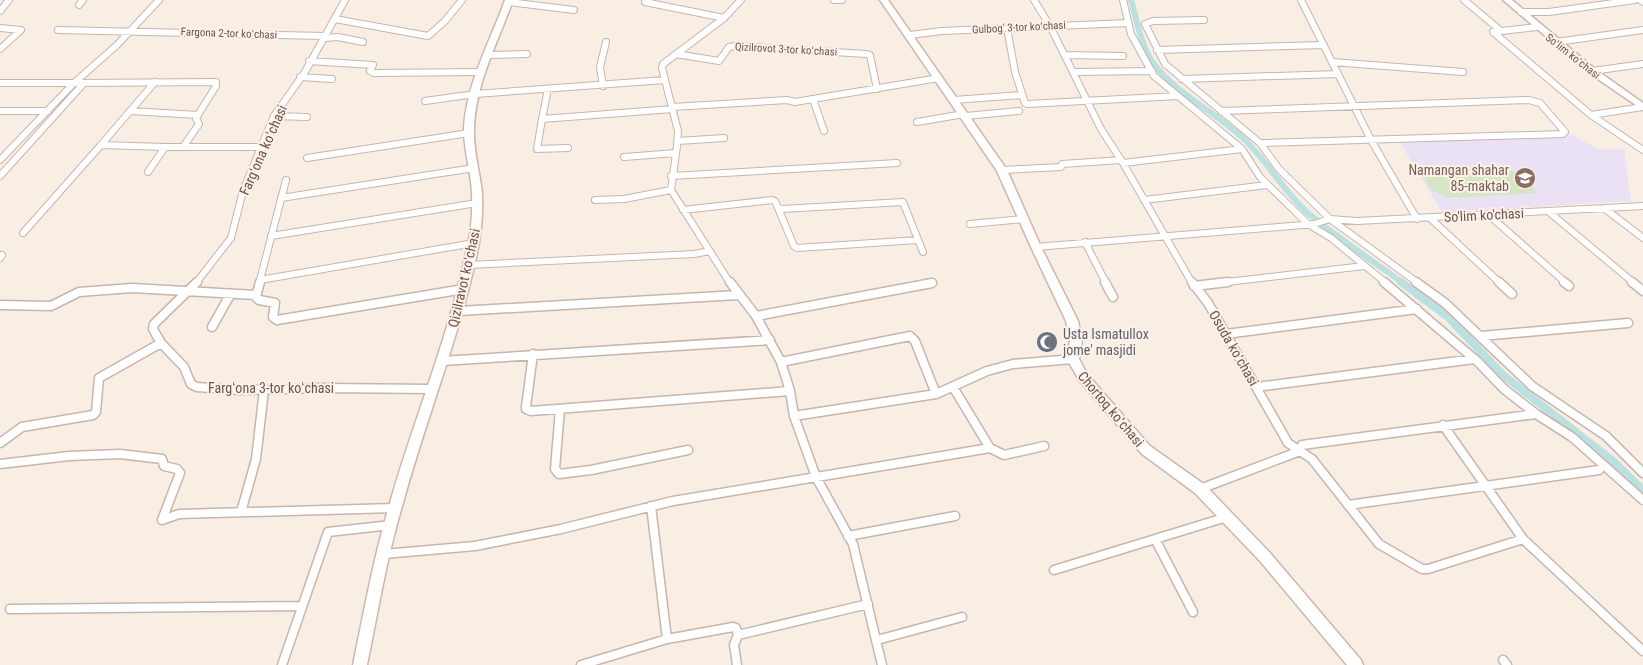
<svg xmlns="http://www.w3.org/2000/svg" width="1643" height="665" font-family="'Roboto Condensed',sans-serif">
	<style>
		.education { fill: #ebe1f5 }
		.green { fill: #d6e5c4 }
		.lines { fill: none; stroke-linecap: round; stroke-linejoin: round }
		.canal-far1 { stroke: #bbe0e0; stroke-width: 6 }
		.canal { stroke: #bbe0e0; stroke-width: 8 }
		.street-far1-casing { stroke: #c8b5ac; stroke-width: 8 }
		.street-casing { stroke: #c8b5ac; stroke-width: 11 }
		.secondary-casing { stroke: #cdb6ac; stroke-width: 3 }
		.street-far1 { stroke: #fff; stroke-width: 6 }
		.street { stroke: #fff; stroke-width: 8 }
		.secondary { fill: #fff; fill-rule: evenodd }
		.labels { text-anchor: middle; stroke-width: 4; stroke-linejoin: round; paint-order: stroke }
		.far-street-label { font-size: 11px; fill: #6e544d; stroke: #fdf2e9 }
		.street-label { font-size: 14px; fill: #6e544d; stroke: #fdf2e9 }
		.education-label { font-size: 14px; fill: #785e54; stroke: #fdf2e9; text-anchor: end }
		.worship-label { font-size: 14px; fill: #5b616d; stroke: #fdf2e9; text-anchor: start }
	</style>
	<rect width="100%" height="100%" fill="#f9eee4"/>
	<path class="education" d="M1572,135L1598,149H1624L1631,201L1442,212L1399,141Z"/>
	<path class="green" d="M1510,171C1521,173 1534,180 1535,193L1450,198L1433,191L1425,181L1426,177L1434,174Z"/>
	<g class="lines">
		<path class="canal-far1" d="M1131,0C1137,20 1141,47 1154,64C1178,96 1218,113 1247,142C1269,164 1284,192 1308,213C1338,238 1371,260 1403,283"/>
		<path class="canal" d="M1401,282L1448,317L1503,375L1613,461L1643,490"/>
		<g class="street-far1-casing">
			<path id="street-far1" d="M834,0H842
				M1034,0L1050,26L1101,129L1123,163L1192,283
				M1123,0L1131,34L1154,76L1242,149L1260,177L1308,224L1331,238L1386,283
				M1301,0L1371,140L1417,219
				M1464,0L1501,31
				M1640,0L1643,2
				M509,2L574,10
				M645,2L724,18
				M79,5L83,0
				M0,11L9,0
				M1521,12H1549L1635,0
				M335,19L428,36L445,21L462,0
				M1204,20L1153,21L1145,24L1165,64L1260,143L1279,169L1330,219L1418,283
				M1537,27L1493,32L1591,115L1643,107
				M0,28L21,30L0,49
				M1007,28L1015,72L1025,103L1027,104L1178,96
				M58,30L326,36
				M910,35L942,31L1128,23
				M325,38L338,37L363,42
				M1556,42L1643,30
				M1157,50L1324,45
				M676,54L719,61L729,47L735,46L867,54L870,55L877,89
				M488,55L527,54
				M1065,55L1123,56
				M309,61L373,65L370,71L374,73L481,72
				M1332,62L1463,72
				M1592,71L1643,64
				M1074,72L1152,71
				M300,77L332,79
				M1182,79L1338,74
				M155,82L101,145L165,147
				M0,83H74L0,160
				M74,83L216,82V86L196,118L199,124L183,147
				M74,83L117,45L159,0
				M603,86L600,67L606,42
				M813,99L824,131
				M954,100L1022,95
				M425,101L475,94L665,80
				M672,107L787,100L795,102L939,78
				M0,111H48
				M130,111L198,115
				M1221,111L1529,100L1540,103L1565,132L1563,134L1260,143
				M1591,115L1643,150
				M274,116L307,117
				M966,116L1019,111
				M542,119L548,89
				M917,122L964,114
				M678,141L724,138
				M568,148L537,149L542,119L673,109
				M624,157L676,153
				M307,158L469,133
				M1123,163L1242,149
				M1002,170L1061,167L1062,164L1121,160
				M148,172L165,147H263
				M0,176L84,83
				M671,176L897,163
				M286,180L260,280L474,243
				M281,198L474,168
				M595,200L624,199L671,190
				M1144,200L1267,185
				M778,208L794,246L797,248L918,240
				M1604,208L1643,238
				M683,210L772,200L775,201L778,208L782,209L903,202L923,252
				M1549,212L1634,283
				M1489,215L1566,283
				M1430,218L1500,283
				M970,224L1024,219
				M23,233L101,145
				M271,236L477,203
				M1085,242L1106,283
				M1036,247L1314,224L1330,219L1357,221L1643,206
				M0,258L2,255
				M469,265L694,254L710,251
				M196,283L231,238L243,191L274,116L305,72L345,0
				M259,283L260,280
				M730,283L671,190L677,146L678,131L662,68L663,64L724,18L741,0
				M1218,283L1364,266"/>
		</g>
		<g class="street-casing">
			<path id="street" d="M260,282L256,297L259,300L275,303L273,317L277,320L464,289
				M730,282L756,316L781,362L790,391L794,416L816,477L853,544L882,665
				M1105,282L1113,297
				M1192,282L1208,303L1288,443L1312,459L1379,544L1422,569H1428L1523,539
				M1384,282L1478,362L1504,389L1536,414L1572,437L1643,500
				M1416,282L1445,303L1532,386L1606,436L1643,473
				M1499,282L1512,294
				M1564,282L1569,286
				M1632,282L1643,291
				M1194,286L1228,282
				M0,305L51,306L79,292L132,288L256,295
				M459,311L738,295
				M756,316L932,283
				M212,327L230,295
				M1226,334L1417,309
				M1481,336L1628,323
				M161,343L153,329L154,324L197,282
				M533,354L526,407V409L531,411L790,391
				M442,361L770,340
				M781,362L910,336L915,341L936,394
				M953,387L990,448
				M1256,387L1474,359
				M560,409L555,469L559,474L591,470L688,450
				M794,416L936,394L987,371L1013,364L1073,359
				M1443,425L1523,539L1643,651
				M0,443L22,427L93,415L96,412L99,378L161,343L184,367L191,384L197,387L240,390L324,388L432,389
				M0,464L69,456L120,454L162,459L164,466L177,469L180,473L162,520L179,514L395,508
				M1200,489L1300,451L1302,445L1536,414
				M1348,505L1599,470
				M651,506L667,639
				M241,512L256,459L264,390
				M848,536L955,516
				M1155,539L1193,612
				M384,554L475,546L561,529L673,501L990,448L1004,455L1044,446
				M1054,570L1227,517
				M10,609L302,606
				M877,640L962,617
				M1503,660L1507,665
				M282,665L328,532L391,525
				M581,665L667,639L733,627L736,628L738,635
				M737,665L734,645L738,635L868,604"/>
		</g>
		<g class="secondary-casing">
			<path id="secondary" d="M505,0H513C498,42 475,84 474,129C473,151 480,172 482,193C483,213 481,234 477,253C459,338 426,419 403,503C387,556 378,611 367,665H353C364,611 374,556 390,503C414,419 448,339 466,253C471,234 473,213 472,193C471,172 464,151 464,129C466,84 490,42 505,0Z
				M880,0H888L1007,170L1041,247L1078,321L1082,340L1079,359L1087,374L1150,446L1205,485L1270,553L1361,660L1363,665H1347L1260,561L1195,493L1142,454L1079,380L1067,359L1070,340L1066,321L1031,247L997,171Z
				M1503,0H1512L1595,69L1643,103V110L1589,73Z"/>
		</g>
		<use href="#street-far1" class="street-far1"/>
		<use href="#street" class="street"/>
		<use href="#secondary" class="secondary"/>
	</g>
	<defs>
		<g id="school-disc" transform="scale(1.125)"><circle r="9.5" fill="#8d6e63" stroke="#fdf2e9"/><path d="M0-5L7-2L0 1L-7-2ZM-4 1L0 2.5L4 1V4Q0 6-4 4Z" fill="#fff"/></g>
		<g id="mosque-disc" transform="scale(1.125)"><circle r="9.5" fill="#6b7280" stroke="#fdf2e9"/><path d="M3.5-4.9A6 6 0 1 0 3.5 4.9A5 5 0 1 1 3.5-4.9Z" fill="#fff"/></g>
	</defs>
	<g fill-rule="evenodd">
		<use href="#school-disc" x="1525" y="178"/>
		<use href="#mosque-disc" x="1047" y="342"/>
	</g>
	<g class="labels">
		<g class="far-street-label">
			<text transform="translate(1019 27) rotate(-3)" y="4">Gulbog' 3-tor koʻchasi</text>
			<text transform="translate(229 33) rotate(2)" y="4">Fargona 2-tor koʻchasi</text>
			<text transform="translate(786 49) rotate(3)" y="4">Qizilrovot 3-tor koʻchasi</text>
			<text transform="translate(1573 56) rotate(38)" y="4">Soʻlim koʻchasi</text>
		</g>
		<g class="street-label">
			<text transform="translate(263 150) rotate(-66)" y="5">Fargʻona koʻchasi</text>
			<text transform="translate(1484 215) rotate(-3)" y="5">So'lim ko'chasi</text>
			<text transform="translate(464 278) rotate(-77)" y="5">Qizilravot koʻchasi</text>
			<text transform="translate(1234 348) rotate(60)" y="5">Osuda koʻchasi</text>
			<text x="271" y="393">Fargʻona 3-tor koʻchasi</text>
			<text transform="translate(1111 409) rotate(50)" y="5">Chortoq koʻchasi</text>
		</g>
		<g class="education-label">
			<text x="1509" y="175">Namangan shahar<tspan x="1509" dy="16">85-maktab</tspan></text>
		</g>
		<g class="worship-label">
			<text x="1063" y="339">Usta Ismatullox<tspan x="1063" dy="16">jome' masjidi</tspan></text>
		</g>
	</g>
</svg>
